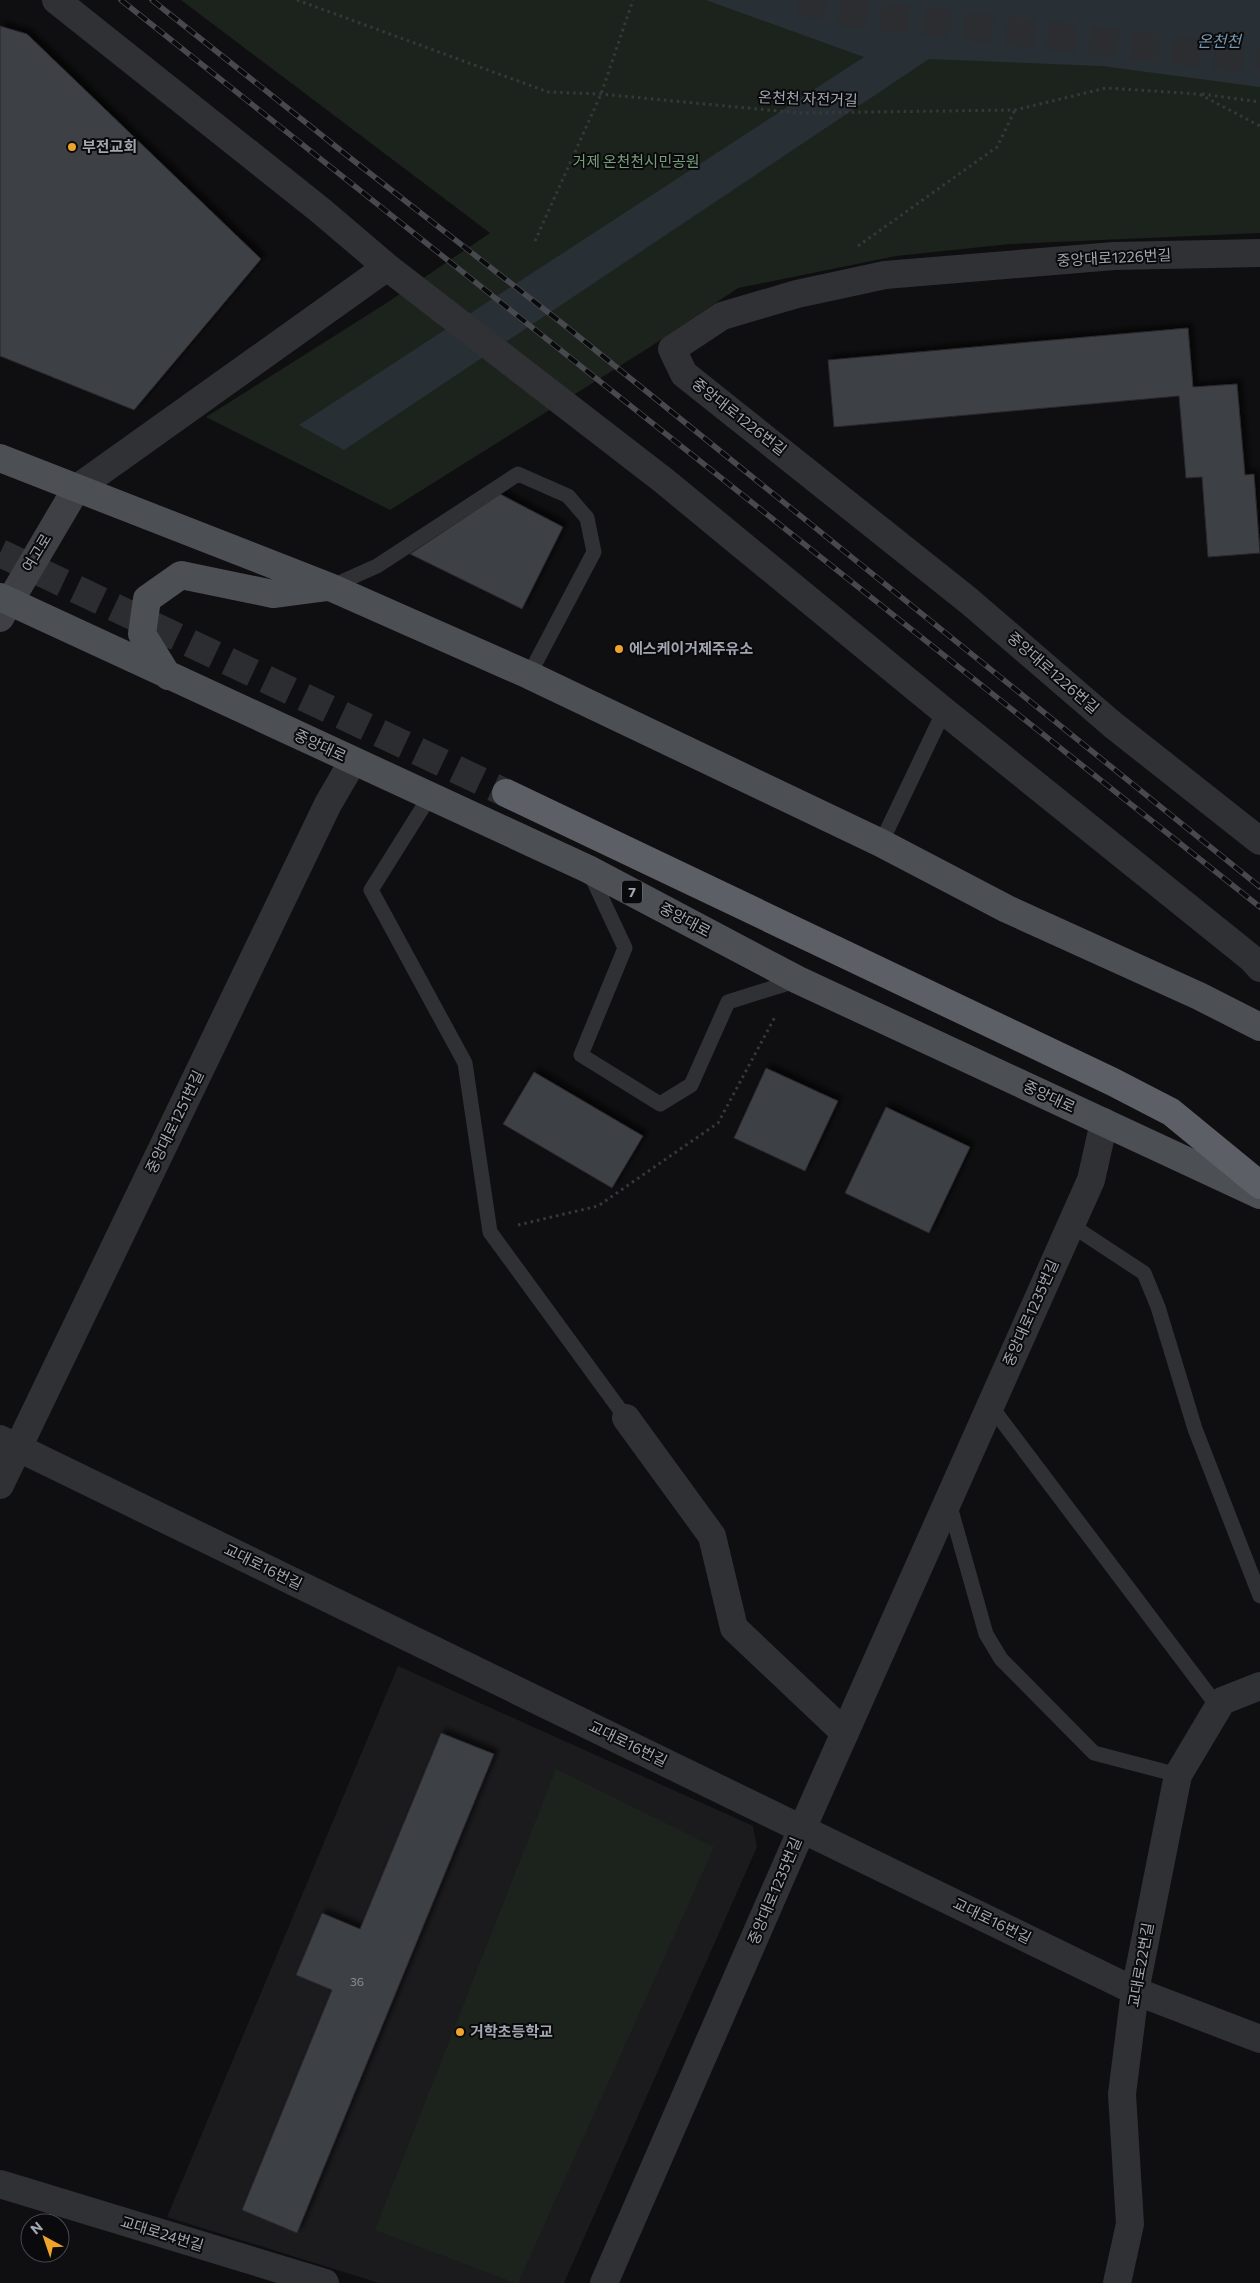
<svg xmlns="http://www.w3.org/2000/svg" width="1260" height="2283" font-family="Commissioner,'Noto Sans KR',sans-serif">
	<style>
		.built { fill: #1b1b1e }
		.green { fill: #1c231c }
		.water { fill: #283036 }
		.building { fill: #3e3f44; stroke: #29292d; filter: url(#shadow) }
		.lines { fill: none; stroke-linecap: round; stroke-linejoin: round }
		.highway-tunnel { stroke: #2c2d31; stroke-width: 28; stroke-dasharray: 28 14; stroke-linecap: butt }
		.path { stroke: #36383c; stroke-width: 3; stroke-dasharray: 2.5 4; stroke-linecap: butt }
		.lane { stroke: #303135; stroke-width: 15 }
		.street { stroke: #303135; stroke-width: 28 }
		.secondary { stroke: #3e4045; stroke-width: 28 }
		.primary { stroke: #4c4f54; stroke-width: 28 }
		.highway { stroke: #5c6066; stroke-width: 28 }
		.rail-casing { stroke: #47494e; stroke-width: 5.5 }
		.rail { stroke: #0a0a0c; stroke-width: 4; stroke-dasharray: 11; stroke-linecap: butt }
		.poi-dot { fill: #eea32a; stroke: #0a0a0c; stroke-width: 2 }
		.labels { text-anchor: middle; stroke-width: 4; stroke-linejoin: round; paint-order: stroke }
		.number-label { font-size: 12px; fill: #888c96 }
		.shield { fill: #0a0a0c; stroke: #747780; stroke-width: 1 }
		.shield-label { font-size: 14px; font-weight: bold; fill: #a1a6b1 }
		.street-label { font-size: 15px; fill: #a1a6b1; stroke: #0a0a0c }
		.poi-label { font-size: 15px; font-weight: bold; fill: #a1a6b1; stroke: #0a0a0c; text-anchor: start }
		.park-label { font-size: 15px; fill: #779c78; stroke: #0a0a0c }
		.water-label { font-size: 16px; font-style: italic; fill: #7796ad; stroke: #0a0a0c }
	</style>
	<defs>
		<filter id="shadow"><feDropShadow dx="4.5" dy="-4.5" stdDeviation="2.5" flood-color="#0009"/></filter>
	</defs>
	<rect width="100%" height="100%" fill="#0f0f11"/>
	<path class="built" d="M398,1666L753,1826L757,1847L564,2283H379L167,2217Z"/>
	<path class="green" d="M181,0H1260V233L1010,244L896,256L738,288L650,347L390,510L206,417L385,304L490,233Z
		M556,1769L714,1847L518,2283H515L375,2230Z"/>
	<path class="water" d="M706,0H1260V87L1102,66L929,59L344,450L299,425L864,57Z"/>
	<path class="building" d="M0,26L27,34L261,259L134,410L0,356Z
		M1188,328L1193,387L1237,384L1245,475L1254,474L1260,553L1208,557L1202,477L1186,478L1179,396L834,427L828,360Z
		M500,494L563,527L522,609L410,554Z
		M766,1068L838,1101L805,1171L734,1138Z
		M534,1072L643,1136L612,1188L503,1124Z
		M886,1107L970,1147L929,1233L845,1193Z
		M441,1733L494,1754L297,2233L242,2210L332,1990L296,1975L322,1913L360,1929Z"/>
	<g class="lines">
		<path class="highway-tunnel" d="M799,0L837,11L1260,60
			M0,553L506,793"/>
		<path class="path" d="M297,0L548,92L601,94L799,113L1015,110L1106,88L1199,94L1260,126
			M1202,94L1260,102
			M535,241L601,94L633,0
			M858,246L997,147L1015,110
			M518,1225L598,1206L718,1123L776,1015"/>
		<path class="lane" d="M330,587L377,566L518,474L568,496L587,518L594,552L529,675
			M430,796L371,890L465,1063L490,1232L626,1418
			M881,843L944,711
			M589,871L625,948L581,1055L660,1104L691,1085L728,1002L798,980
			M1071,1225L1144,1273L1158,1307L1195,1429L1260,1596
			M990,1405L1218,1707
			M949,1503L986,1634L1001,1659L1094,1753L1178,1775"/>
		<path class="street" d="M56,0L320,210L387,267L663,480L944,711L1251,958L1260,968
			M1260,253L1114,256L885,275L797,294L722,316L672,349L684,374L969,601L1113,725L1260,841
			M76,489L387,267
			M626,1418L712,1536L734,1628L845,1733
			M0,1439L1135,1991L1260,2039
			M0,1485L328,804L353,761
			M0,2184L325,2283
			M604,2283L802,1829L1091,1180L1104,1122
			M1117,2283L1130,2224L1122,2094L1135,1991L1178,1775L1222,1701L1260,1686"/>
		<path class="secondary" d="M0,618L76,489"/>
		<path class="primary" d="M0,458L330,587L529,675L881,843L1007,909L1199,996L1260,1027
			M0,597L588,869L798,980L1260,1195
			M168,676L142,634L147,599L181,575L273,594L326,587"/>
		<path class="highway" d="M506,793L1113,1082L1171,1112L1260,1185"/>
		<g class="rail-casing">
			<path id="rail" d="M121,0L1260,907
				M152,0L349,157L563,324L1260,887"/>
		</g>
		<use href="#rail" class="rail"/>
	</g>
	<g class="poi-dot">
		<circle cx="72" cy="147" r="5"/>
		<circle cx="619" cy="649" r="5"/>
		<circle cx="460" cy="2032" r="5"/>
	</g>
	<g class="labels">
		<g class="number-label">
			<text x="357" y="1986">36</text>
		</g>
		<rect class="shield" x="622" y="880.5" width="20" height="23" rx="4"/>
		<g class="shield-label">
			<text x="632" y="897">7</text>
		</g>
		<g class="street-label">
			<text transform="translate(808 99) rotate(2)" y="5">온천천 자전거길</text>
			<text transform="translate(1114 258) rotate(-3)" y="5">중앙대로1226번길</text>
			<text transform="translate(739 417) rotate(38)" y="5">중앙대로1226번길</text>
			<text transform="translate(37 553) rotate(-59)" y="5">여고로</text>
			<text transform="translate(1053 673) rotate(41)" y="5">중앙대로1226번길</text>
			<text transform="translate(320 746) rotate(25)" y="5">중앙대로</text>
			<text transform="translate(685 920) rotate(28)" y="5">중앙대로</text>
			<text transform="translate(1049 1097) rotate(25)" y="5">중앙대로</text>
			<text transform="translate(175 1122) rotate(-64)" y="5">중앙대로1251번길</text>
			<text transform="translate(1031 1313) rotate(-66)" y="5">중앙대로1235번길</text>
			<text transform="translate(263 1567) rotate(26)" y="5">교대로16번길</text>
			<text transform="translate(628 1744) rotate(26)" y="5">교대로16번길</text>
			<text transform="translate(775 1891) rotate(-67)" y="5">중앙대로1235번길</text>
			<text transform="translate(992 1921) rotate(26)" y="5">교대로16번길</text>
			<text transform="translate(1141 1965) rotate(-80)" y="5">교대로22번길</text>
			<text transform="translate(162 2234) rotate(17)" y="5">교대로24번길</text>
		</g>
		<g class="poi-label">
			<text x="82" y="152">부전교회</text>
			<text x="629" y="654">에스케이거제주유소</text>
			<text x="470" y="2037">거학초등학교</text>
		</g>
		<g class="park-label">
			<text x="636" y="167">거제 온천천시민공원</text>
		</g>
		<g class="water-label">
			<text x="1219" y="47">온천천</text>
		</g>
	</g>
	<g transform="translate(45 2238) rotate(320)"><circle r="24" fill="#0a0a0c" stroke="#46484e"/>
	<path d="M0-4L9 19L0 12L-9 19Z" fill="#eea32a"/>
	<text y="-8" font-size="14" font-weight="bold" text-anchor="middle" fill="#a1a6b1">N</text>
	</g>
</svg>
